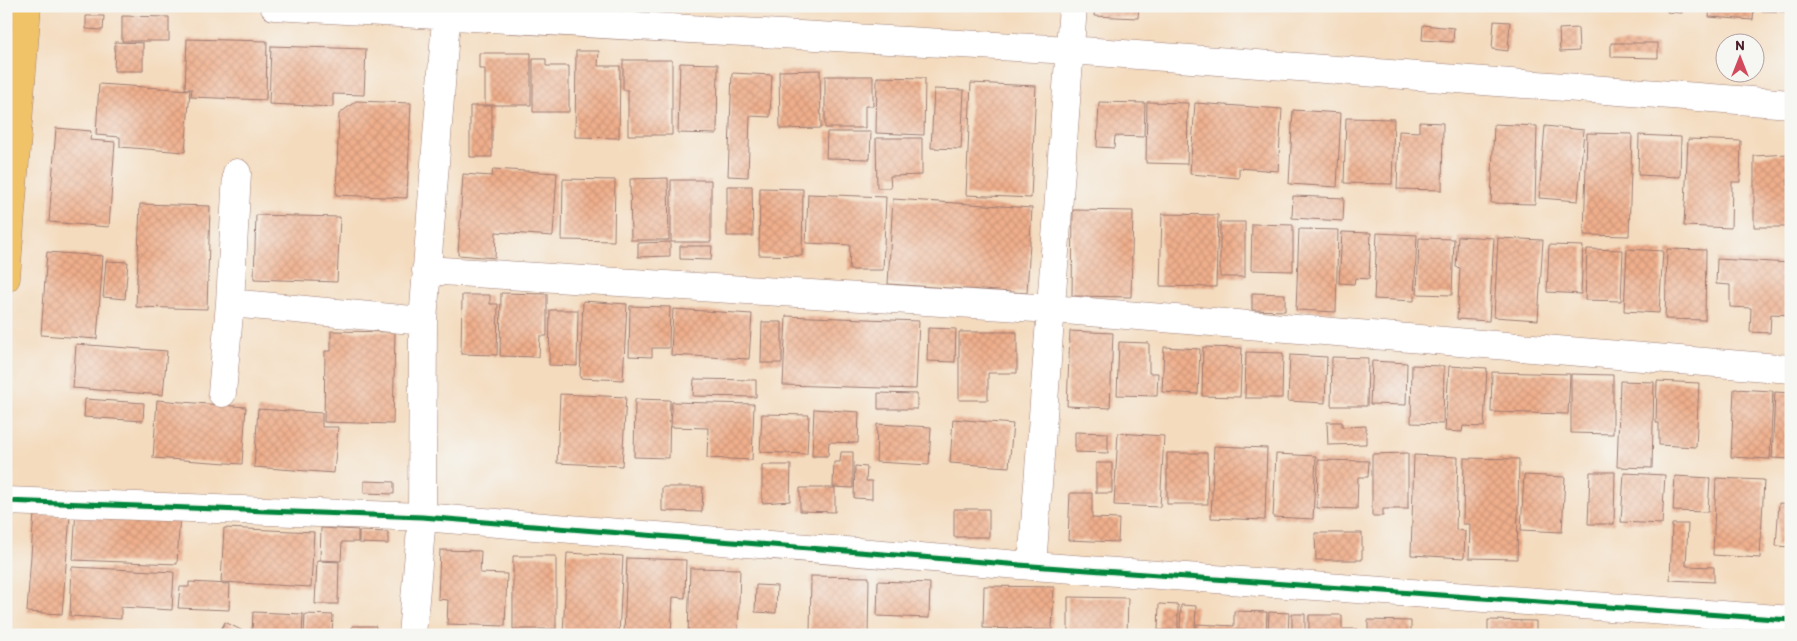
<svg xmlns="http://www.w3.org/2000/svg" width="1797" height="641" font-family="Itim,sans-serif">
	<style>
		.building { fill: url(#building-cross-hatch) }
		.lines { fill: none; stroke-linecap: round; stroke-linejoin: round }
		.minor-casing { stroke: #9f7d74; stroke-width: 29 }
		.major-casing { stroke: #9f7d74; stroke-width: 29 }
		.minor { stroke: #fff; stroke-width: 28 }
		.major { stroke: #f1c369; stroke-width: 28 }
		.cycleway-casing { stroke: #f6f6f2; stroke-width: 8 }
		.cycleway { stroke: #00873e; stroke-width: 5 }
	</style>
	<defs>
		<pattern id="building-cross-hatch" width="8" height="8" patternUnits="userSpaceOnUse" patternTransform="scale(1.25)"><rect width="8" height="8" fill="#efaf8c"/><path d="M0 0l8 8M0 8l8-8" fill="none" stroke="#ce9679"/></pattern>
	</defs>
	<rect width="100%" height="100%" fill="#f6f6f2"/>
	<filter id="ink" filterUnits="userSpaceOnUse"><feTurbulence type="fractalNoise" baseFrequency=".02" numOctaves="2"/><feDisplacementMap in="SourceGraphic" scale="10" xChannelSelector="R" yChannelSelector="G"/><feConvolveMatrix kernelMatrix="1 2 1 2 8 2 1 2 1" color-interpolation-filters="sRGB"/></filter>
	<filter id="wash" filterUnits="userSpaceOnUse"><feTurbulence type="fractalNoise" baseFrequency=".0096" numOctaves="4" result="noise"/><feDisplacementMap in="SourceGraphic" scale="20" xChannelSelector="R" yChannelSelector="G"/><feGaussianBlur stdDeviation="1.12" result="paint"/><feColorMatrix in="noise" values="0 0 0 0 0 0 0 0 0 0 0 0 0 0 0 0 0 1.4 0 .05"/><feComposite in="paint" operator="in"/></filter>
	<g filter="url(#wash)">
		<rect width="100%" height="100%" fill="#f4dbbe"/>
		<g id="blocks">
			<path class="building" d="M1095,6H1139L1138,18L1094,16Z
				M1668,6H1683L1682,13L1667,12Z
				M1710,6H1754L1753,20L1709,17Z
				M1760,6H1791V12L1760,11Z
				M86,16H104L103,30L86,29Z
				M122,16L169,17V41H122Z
				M1494,21L1510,22L1508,51L1492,49Z
				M1423,25L1454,28L1453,42L1422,40Z
				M1578,28L1579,51L1560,52L1559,29Z
				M187,39L267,41L266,100L191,97L192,89H185Z
				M115,42L143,43V71H114Z
				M1611,43H1658V58L1611,57Z
				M271,46L366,49L364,95L333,94V107L269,104Z
				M576,51H599L598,66H620L619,138L575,137Z
				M479,53H531V105H485V69H479Z
				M533,59H546V66H569V112H533Z
				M623,60H672V135H628V90H623Z
				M680,63L718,64L717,134L678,133Z
				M820,70L821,128L780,129L779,71Z
				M732,73L772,75L770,117L750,116L748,177L728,176Z
				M825,76H873V106H865V128H825Z
				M877,77L925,78L924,135L876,133Z
				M971,83L1036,86L1031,198L966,195Z
				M99,84L190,90L185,152L120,147V137L96,135Z
				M934,89L964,90L961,149L931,148Z
				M356,101L411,103L407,198L336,195L339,114Z
				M1099,102L1145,103L1144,137L1115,136L1114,148L1097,147Z
				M1147,102L1188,103L1187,164L1146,163Z
				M1195,103L1282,109L1278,171L1239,168V178L1190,174Z
				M470,106H492V157H470Z
				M1293,110L1341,113L1337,187L1289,184Z
				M1346,118L1394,119L1392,184L1344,183Z
				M1419,122L1443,123L1442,190L1397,189L1399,131L1419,132Z
				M1494,124L1537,126L1535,204L1491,203Z
				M1545,126L1584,130L1578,201L1539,198Z
				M56,128L91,131L90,140L115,142L109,227L49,222Z
				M827,132H871L870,159L826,158Z
				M1587,133L1632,134L1629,236L1584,235Z
				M1639,135L1681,137L1680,177L1638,175Z
				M876,138H922V175L890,176L891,188H877Z
				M1688,139L1741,141L1740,182H1732L1731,228L1684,226Z
				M1788,154L1787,227H1754V156Z
				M493,169L557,173L553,236L496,232L495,258L458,255L463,174L492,176Z
				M668,178L669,240H631L630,179Z
				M563,179L615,180L614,241L562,240Z
				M671,180H711V242H671Z
				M727,186H752L753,236H727Z
				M760,188L803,189L802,256L759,255Z
				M808,194L886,197L883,270H849L850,245L806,243Z
				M1293,196L1344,198L1343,221L1292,218Z
				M893,199L1032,208L1027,293L888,284Z
				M140,204L210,206L207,309L136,307Z
				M1073,210L1133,211L1131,297L1072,296Z
				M1162,214L1218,215L1216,287L1160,286Z
				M256,215L340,217L337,282L254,279Z
				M1220,222H1245V277H1220Z
				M1252,224L1293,225V271L1251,270Z
				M1299,229L1338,230L1336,312L1296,310Z
				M1342,232L1371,233L1369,279L1355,278L1354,284L1339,283Z
				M1377,233L1417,235L1414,301L1374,299Z
				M1458,236L1494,238L1489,321L1457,319L1460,268L1456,267Z
				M1419,238L1454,239L1452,295L1417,294Z
				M1498,238L1543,240L1538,320L1494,317Z
				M670,242V256L638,257V243Z
				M1549,245L1583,246L1581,294L1547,292Z
				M680,246H712L711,260L680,259Z
				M1587,249L1623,250L1621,301L1585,300Z
				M1627,249L1663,251L1659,313L1624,311Z
				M1667,249L1706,250L1705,320L1665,319Z
				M47,252L103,256L97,339L41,335Z
				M1717,259L1791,263V315L1771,314L1770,333L1750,332L1751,308L1730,307V285L1716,284Z
				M106,261L128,262L125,299L103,297Z
				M501,293L547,294V336H540L539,357L500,356Z
				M1252,293L1285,294V311L1252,310Z
				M462,295H490V304H498L497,355L461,354Z
				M583,301L627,304L623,380L580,378Z
				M630,306L670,307L669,348H652V357L629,356Z
				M673,309L752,314L749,359L671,355Z
				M550,310H578L577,366L549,365Z
				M786,316L919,321L916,389L783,385Z
				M762,322H782V363H761Z
				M928,328L956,329L955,362L927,361Z
				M331,331L395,332L393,424L324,422L325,351H331Z
				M1070,331L1113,333L1110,408L1067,406Z
				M959,332H1017V373H988V400H959Z
				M1119,342L1149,343V373H1158L1157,396L1117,395Z
				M76,344L167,351L163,395L73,388Z
				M1164,347L1200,349L1198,394L1162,392Z
				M1203,347L1242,348L1240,397L1202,396Z
				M1246,352L1283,353L1282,398H1245Z
				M1290,355L1327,357L1325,403L1288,401Z
				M1332,357L1368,358L1367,406H1331Z
				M1372,361L1407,363L1406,405L1370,404Z
				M1412,365L1444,366L1443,424L1411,423Z
				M1449,366L1487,368L1484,427L1463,426L1462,432L1445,431Z
				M1492,372L1570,374L1568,414L1491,412Z
				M1571,374L1613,375V434L1571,433Z
				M694,379L756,380V397L693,396Z
				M1620,381L1654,382L1652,468L1617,467Z
				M1657,381L1699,383L1696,447L1659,445V423H1656Z
				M1734,389L1773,391L1770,459L1731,457Z
				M1775,392L1791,393V459L1772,458Z
				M878,393L917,394V409H878Z
				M560,394L626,397L622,466L557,463Z
				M85,399L144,403L143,421L84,417Z
				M635,399L670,400L669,458L634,457Z
				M157,400L246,407L242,464L153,458Z
				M672,402L754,404L752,460L707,458L708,428L671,427Z
				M258,409L322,413V427H338L334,473L254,467Z
				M814,409L859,412L858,443L829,442L828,456H812Z
				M762,414L809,415L807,454L760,452Z
				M953,419L1013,424L1009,467L950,463Z
				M1327,422H1342V427L1366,426V444L1328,445Z
				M877,424L931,427L929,465L876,462Z
				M1075,432L1108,433V453L1075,452Z
				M1118,433L1164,436L1160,507L1114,505Z
				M1214,446L1267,448L1265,520L1211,518Z
				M841,452H853V488L833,487L834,462H840Z
				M1167,453H1207L1208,504H1167Z
				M1408,453V509H1383V516H1372V454Z
				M1276,454L1316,456L1313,519L1273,517Z
				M1414,455L1458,457L1456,530L1465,531L1464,558L1411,555Z
				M1464,458L1519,459L1517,559L1469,558L1470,524H1463Z
				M1318,460L1369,461L1368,477H1358L1357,509L1317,508Z
				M1096,463H1112V493H1096Z
				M762,465H791L790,501L762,503Z
				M855,466L867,467L866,481H872V499L854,498Z
				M1590,472H1615L1614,524H1588Z
				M1624,473L1665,475L1662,524L1621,522Z
				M1524,475L1565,477L1562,532L1521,530Z
				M1675,476L1710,478L1708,512L1673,511Z
				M1716,478L1764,480L1760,558L1713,555Z
				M364,481L394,482V494L364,493Z
				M662,487H703L702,512L662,511Z
				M800,488H835V512L800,511Z
				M1070,493H1092V518L1119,519L1118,542L1068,540Z
				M1779,503L1791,504V547L1776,546Z
				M76,508L180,513L177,564L73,560Z
				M954,509H989V537H954Z
				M34,513L70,516L62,614L27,612Z
				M1672,524H1688L1686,566L1714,567V582L1670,580Z
				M224,528L314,532L311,587L221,582Z
				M321,528L358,530V542H342L341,561L320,560Z
				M359,531L388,532V544L359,543Z
				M1315,533H1362V560H1316Z
				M440,550L481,551L480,573L507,574L505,626L447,624L448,600L438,599Z
				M567,553L623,556L619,635H563Z
				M513,556H556V629H513Z
				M627,558L686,560L685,598L673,597L671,635H624Z
				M317,561L339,562L338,604H315Z
				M72,567L174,572L172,610L121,607V619L70,616Z
				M690,568L740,569L738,635H688Z
				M811,576L869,577L868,635H810Z
				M878,581L930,583L929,618L877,616Z
				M189,582L230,584L229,610L178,608L180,587H189Z
				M756,585L777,586L776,613L755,612Z
				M984,586L1054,587L1052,630L983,628Z
				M1068,597L1128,598L1127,635H1068Z
				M1159,604L1178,605V630H1158Z
				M1181,605L1196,606L1195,630H1180Z
				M1234,611L1267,612L1266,635H1247L1248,630H1233V635H1196L1197,624L1234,626Z
				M253,612L303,614L302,635H252Z
				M1269,612L1289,613L1288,635H1268Z
				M305,614L333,615L332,635H304Z
				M1292,614H1305V635H1292Z
				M1309,615H1342V629H1358V635H1309Z
				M1368,620L1411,621V635H1368Z
				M1488,620L1536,621V635H1488Z
				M225,622L247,633L246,635H218Z
				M352,626H376L375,635H352Z"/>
		</g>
	</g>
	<g filter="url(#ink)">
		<use href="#blocks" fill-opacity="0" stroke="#9f7d74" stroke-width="1"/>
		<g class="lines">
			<g class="minor-casing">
				<path id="minor" d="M274,6L1070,50L1791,104
					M426,270L1052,309L1791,369
					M230,303L423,321
					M222,393L230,303L237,173
					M6,501L422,517L1032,566L1791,620
					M1032,566L1073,6
					M412,635L422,517L423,321L447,6"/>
			</g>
			<g class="major-casing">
				<path id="major" d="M6,278L27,6"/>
			</g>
			<use href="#minor" class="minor"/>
			<use href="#major" class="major"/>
			<g class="cycleway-casing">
				<path id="cycleway" d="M6,501L422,517L1032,566L1791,620"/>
			</g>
			<use href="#cycleway" class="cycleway"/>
		</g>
	</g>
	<rect width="1797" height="641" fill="none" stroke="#f6f6f2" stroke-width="25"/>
	<g transform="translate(1740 58)"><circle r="24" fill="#f6f6f2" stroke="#b1a0a2"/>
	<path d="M0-4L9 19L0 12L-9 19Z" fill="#d1495b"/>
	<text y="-8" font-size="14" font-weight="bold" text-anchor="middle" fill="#4a1f2b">N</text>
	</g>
</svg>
